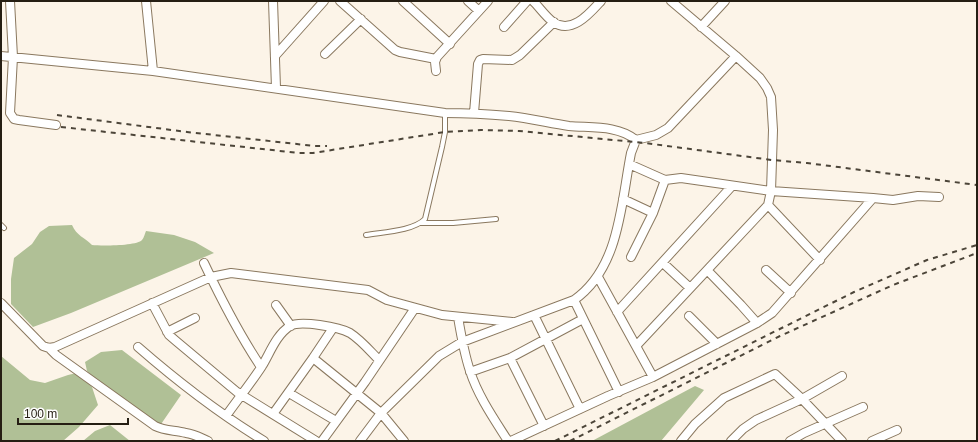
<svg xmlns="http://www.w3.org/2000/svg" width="978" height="442" font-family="Helvetica,sans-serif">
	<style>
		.water { fill: #b0c096 }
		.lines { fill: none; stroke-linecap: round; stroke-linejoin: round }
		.service-casing { stroke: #8a785f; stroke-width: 6 }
		.minor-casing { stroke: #8a785f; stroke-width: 10 }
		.service { stroke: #fff; stroke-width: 4 }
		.minor { stroke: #fff; stroke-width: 8 }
		.rail { stroke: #4c4539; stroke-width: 2; stroke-dasharray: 5 5; stroke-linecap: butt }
	</style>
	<rect width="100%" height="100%" fill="#fcf4e8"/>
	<path class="water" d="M72,225C77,236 84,237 92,245C101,246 137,246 142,240C144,238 145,233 146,231L174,235L195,242L214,253L71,313L33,327L11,304V279L14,258L32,244L40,232L49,226Z
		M122,350L181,395L157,430L113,397L87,371L85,362L101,352Z
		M1,356L30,380L45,383L68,375L81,372L92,387L98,405L79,427L63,441H1Z
		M695,386L704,390L661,441H592Z
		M110,425L130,441H83L95,431Z"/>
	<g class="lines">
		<g class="service-casing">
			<path id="service" d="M421,223H453L496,219
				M1,225L4,228
				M366,235C383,232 413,231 425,219L442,147L445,132V113"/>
		</g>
		<g class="minor-casing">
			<path id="minor" d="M10,1L13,57L10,113L14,119L19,120L56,125
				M146,1L153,71
				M273,1L276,88
				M340,1L395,50L400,52L436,59
				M403,1L450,44
				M468,1L479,11
				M533,1C540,8 546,17 553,22C572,35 590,13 601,1
				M504,27L527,1
				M701,27L725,1
				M325,54L361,19
				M1,56L153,71L445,113C466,113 487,114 509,116C529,118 549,123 569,126C591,128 618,125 636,140
				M275,56L324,1
				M436,71L435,62L437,57L488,1
				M474,113L478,64L480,60L483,59L512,60L520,55L554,22
				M629,164L665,180L681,178L771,191L873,198
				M623,199L653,213
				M768,205L820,260
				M631,257L653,213L665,180
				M204,263C221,299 239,334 261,367
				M663,263L690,288
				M707,270L741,305L757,323
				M766,270L791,293
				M598,277L653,377
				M574,300L619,392
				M1,303L43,346L49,348L55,347L211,277L231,273L368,290L387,300L442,315L512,322
				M152,303L169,335L176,341L237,392L316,441
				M276,305L291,326
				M617,312L732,186
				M534,315L580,409
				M689,316L717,344
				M458,317C461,335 464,353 470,371C478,396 494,419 508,441
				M167,332L195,318
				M636,346L768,205L771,191L773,130L771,97L767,88L760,78L736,56L671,1
				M138,347C177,381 220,414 264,441
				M49,348L56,355L155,426C165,431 175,430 186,433C194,434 201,438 208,441
				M313,358L381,413L404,441
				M510,358L544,426
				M470,372L510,358L583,319
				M289,393L336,421
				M273,414L313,358L333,328
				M226,416C238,399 251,383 262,366C270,353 276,335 290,326C300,320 339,327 350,333C361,340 370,351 379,360
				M322,441L365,382L415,308
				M360,441L381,413L439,356L462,342L574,300C620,268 621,203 631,153L636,140L656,135L668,128L736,56
				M511,441L608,396L653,377L757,323L772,313L873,198L893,200L918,196L939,197
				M681,441L695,424L724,398L775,374L802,399L842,441
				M731,441L743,429L756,420L802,399L842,376
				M790,441L804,433L863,407
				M872,441L897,430"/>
		</g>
		<use href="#service" class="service"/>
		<use href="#minor" class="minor"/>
		<path class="rail" d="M57,115L187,132L315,146H327
			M61,127L299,153H313L445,132L481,130L519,131L645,143L772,160L807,163L977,185
			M555,441L854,292L927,260L977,245
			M570,441L780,336L893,285L977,253"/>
	</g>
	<rect width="978" height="442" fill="none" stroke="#251e13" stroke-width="4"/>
	<path d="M18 418v6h110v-6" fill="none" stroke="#251e13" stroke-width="2"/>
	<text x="24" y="418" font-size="12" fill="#251e13" stroke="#ffffff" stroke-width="3" paint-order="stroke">100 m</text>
</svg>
